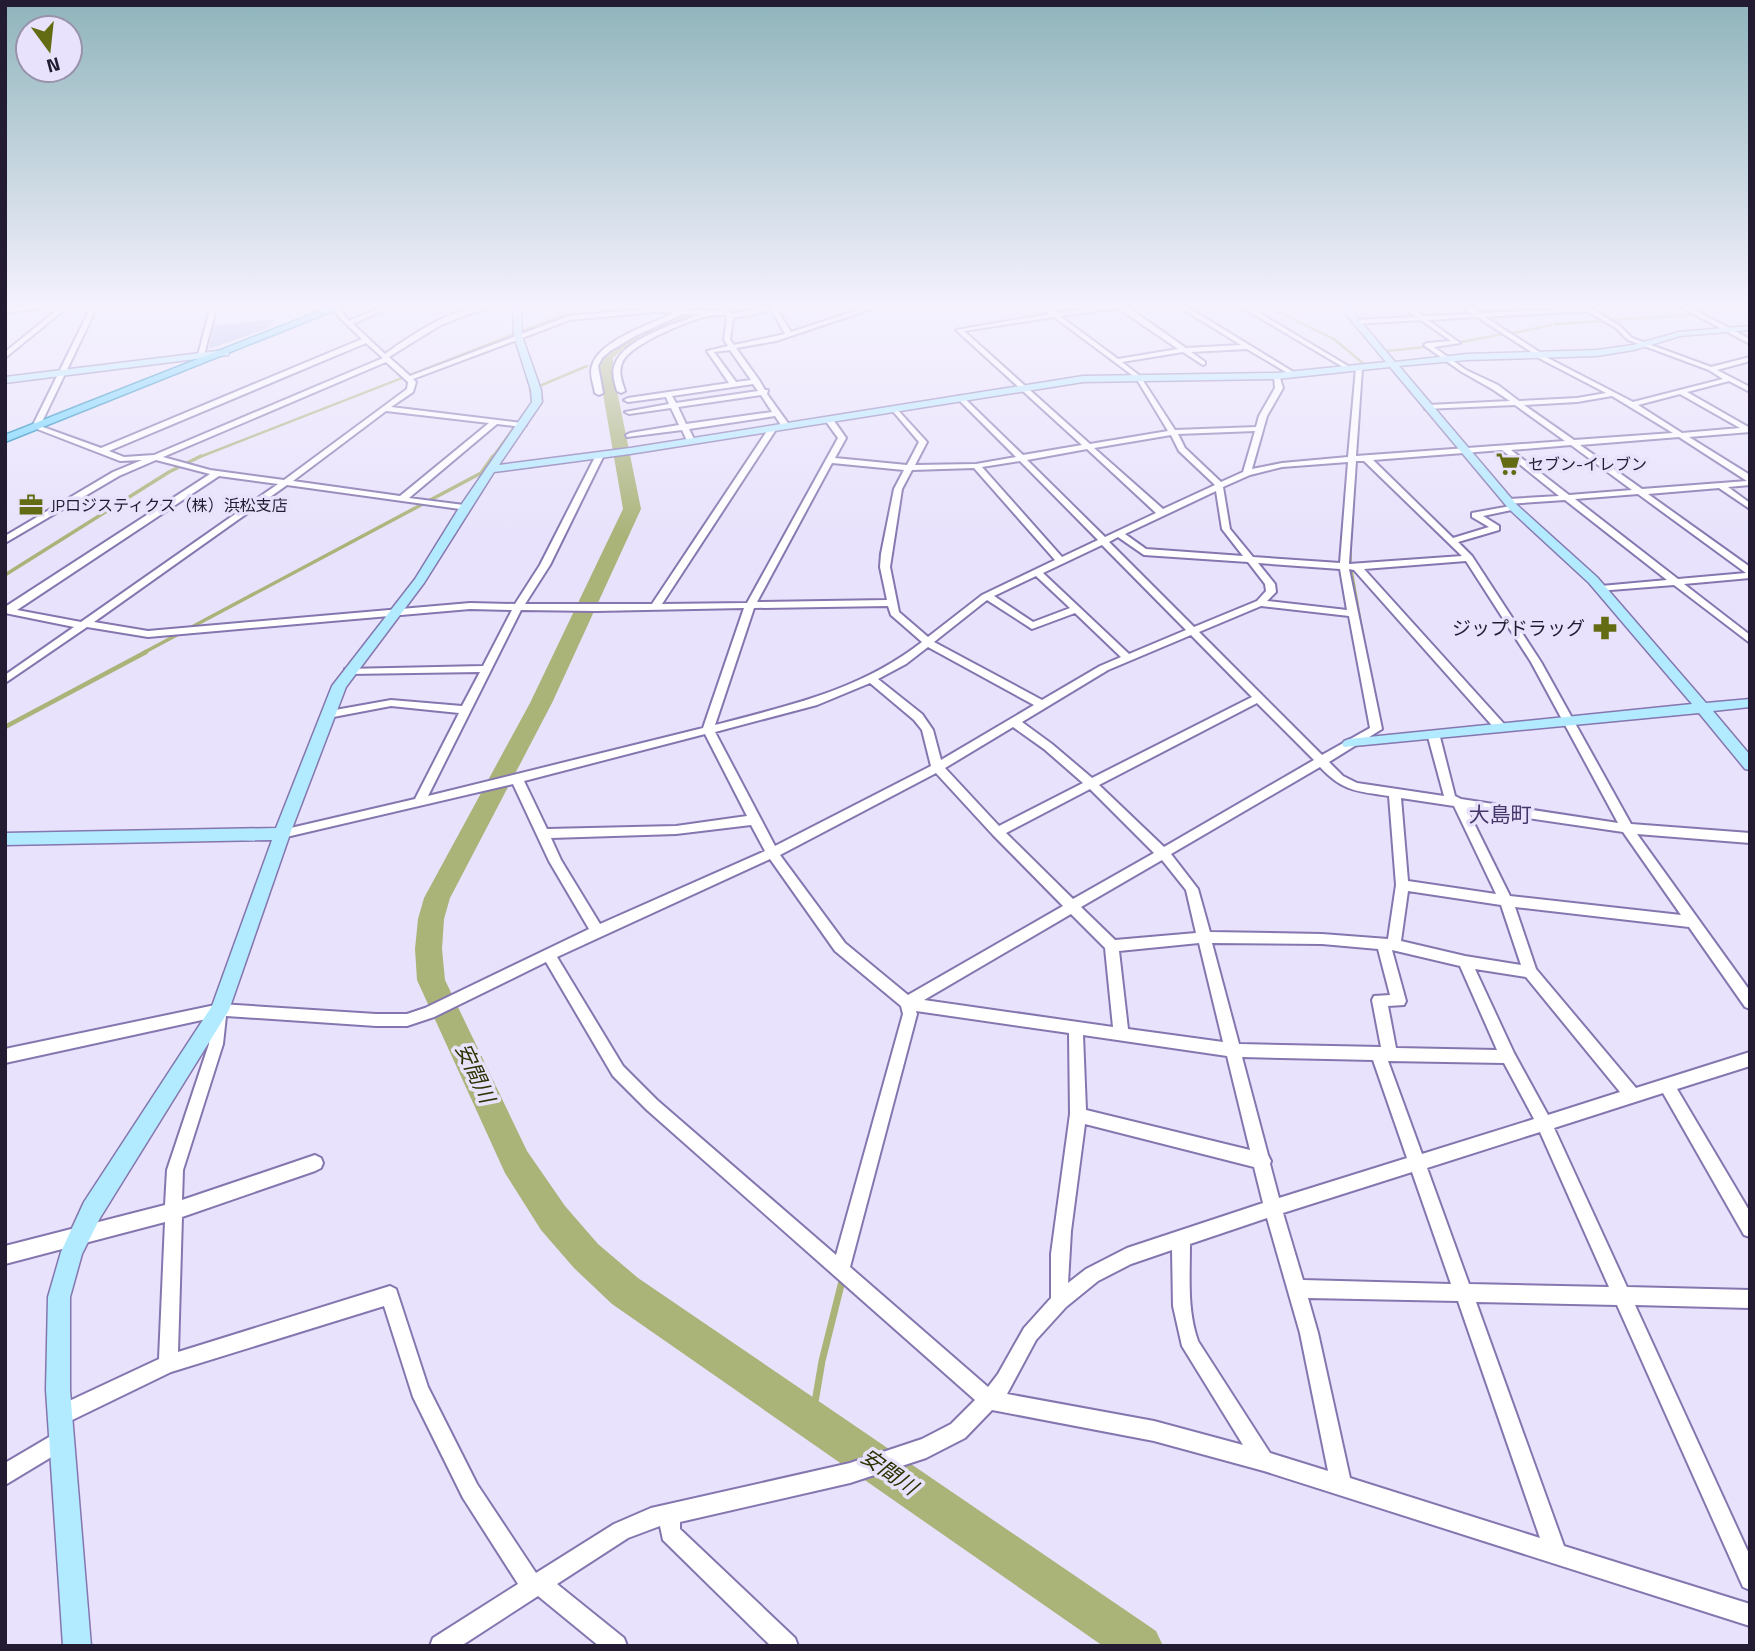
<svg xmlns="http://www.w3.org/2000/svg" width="1755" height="1651" font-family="'Titillium Web','Noto Sans JP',sans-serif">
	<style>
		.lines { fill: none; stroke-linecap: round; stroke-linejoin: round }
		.stream-far3 { stroke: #aab378; stroke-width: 2.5 }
		.stream-far2 { stroke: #aab378; stroke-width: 3.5 }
		.stream-far1 { stroke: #aab378; stroke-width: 4.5 }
		.stream { stroke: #aab378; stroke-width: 7 }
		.river { fill: #aab378; fill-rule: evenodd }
		.building { fill: #aab6ed }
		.street-casing { stroke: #8576af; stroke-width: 4 }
		.secondary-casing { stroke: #8576af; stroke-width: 3 }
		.primary-casing { stroke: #0c81b7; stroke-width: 3 }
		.street { fill: #fff; fill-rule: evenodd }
		.secondary { fill: #b2eaff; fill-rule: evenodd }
		.primary { fill: #66d4ff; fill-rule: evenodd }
		.labels { text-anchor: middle; stroke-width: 7; stroke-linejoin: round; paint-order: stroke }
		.far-poi-label { font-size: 16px; fill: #221b32; stroke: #e8e2fc; text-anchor: start }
		.poi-label { font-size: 19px; fill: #221b32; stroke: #e8e2fc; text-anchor: end }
		.neighbourhood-label { font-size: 21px; fill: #46376a; stroke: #e8e2fc }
		.water-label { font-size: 21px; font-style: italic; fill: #2d3202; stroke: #e8e2fc }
	</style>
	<rect width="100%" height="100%" fill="#e8e2fc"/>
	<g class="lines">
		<path class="stream-far3" d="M1264,305L1334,339L1364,364
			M1610,320L1695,315
			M1555,324L1606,321
			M1509,334L1551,325
			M1445,345L1504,334
			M1387,351L1425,347
			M532,396L530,390L587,366
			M197,458L589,305
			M492,458L517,423"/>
		<path class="stream-far2" d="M1351,535L1353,495
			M1350,548V561
			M1351,570L1363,638
			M5,575L169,472L201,456
			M143,653L481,473L493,456"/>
		<path class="stream-far1" d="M5,727L146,652"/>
		<path class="stream" d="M812,1420L822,1361L843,1277"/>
		<path class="river" d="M700,305H717L624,348L613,358V371L641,509L552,703L450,898L444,919L442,949L445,980L527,1151L565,1206L598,1244L638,1278L1156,1631L1163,1646H1103L612,1304L574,1268L541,1230L505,1173L417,980L415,949L418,919L424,898L530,703L623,509L599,371V357L614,342Z"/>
	</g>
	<path class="building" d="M273,319L271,327L209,349L214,326Z"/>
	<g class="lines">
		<g class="street-casing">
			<path id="street" d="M38,305H61L5,313V309Z
				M63,305H70L5,358V352Z
				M92,305H98L40,426L101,448L362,339L340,318L334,308L337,306L349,321L386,305H395L353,324L385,354C417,331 456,305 496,305L466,315L439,326L389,357L410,376L569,316L655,308L723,311L728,305H735L729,311L731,314C748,312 764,305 782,305L776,308L791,332L873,305H883L776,341L736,348L759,380L765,390H768L767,394L790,426L783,428L775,416L689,429L695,441L691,443H688L682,430L627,437L626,435L630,433L679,425L671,408L629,414L625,412L669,404L666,397L628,402L624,400L628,398L729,383L707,351L728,346L724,340L727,318L725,315C720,315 713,315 708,316C690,320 629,344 622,363C618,372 622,382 625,391L621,393L617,391C615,383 611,372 615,364C625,338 675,324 699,315L683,314L635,336L610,351L602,358L598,366L603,393L599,395L595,393C594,385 589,374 592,366C599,340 652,324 674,313L655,312L570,320L413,379L416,382L413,392L391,407L522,423L526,425L522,427L497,424L409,498L464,505L467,506V510L287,485L94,622L148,631L470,603L515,604L540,565L596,455L600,453L604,455L550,565L525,604H652L769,428L773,426L777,428L662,604L747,603L838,438L825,420L826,418H832L846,438L835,458L907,465L919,442L891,409L895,407L927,442L915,465L976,464L1016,457L959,400V396H962L1023,455L1082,445L956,330L1049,314L1038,305H1046L1056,313L1107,305H1125L1186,348L1241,345L1176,305H1184L1295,373V375H1291L1247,349L1191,352L1205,362V364L1203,365L1183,352L1122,362L1140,376L1175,430L1256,427L1259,416L1275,388L1274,376L1279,375L1283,388L1267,416L1252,469L1282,463L1348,457L1356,368L1359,366L1362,368L1356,456L1565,441L1515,405L1425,409V405H1428L1510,401L1492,389L1462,372L1425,346L1424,345L1427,343L1451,341L1421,320L1355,324L1352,322L1355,320L1416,317L1400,305H1408L1423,316L1472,314L1460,305H1468L1480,313L1581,308L1580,305H1586L1620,326L1632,338L1711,367L1750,357V361L1717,370L1750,387V392L1729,381L1687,392L1750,428V432L1689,437L1750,475V485L1728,487L1750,503V509L1719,488L1648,494L1750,567V578L1684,584L1750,635V643L1674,585L1598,591V587L1601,586L1667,580L1565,500L1506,504L1505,502L1509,499L1559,496L1502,450L1373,460L1453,538L1489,527L1472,517V513L1516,505V509L1483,516L1499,526V530L1458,542L1472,556L1541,662L1631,824L1750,833V843L1637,834L1750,991V1009L1745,1007L1689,927L1515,907L1536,969L1636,1088L1750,1052V1066L1677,1089L1750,1212V1237L1744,1235L1663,1093L1554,1128L1627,1287L1750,1290V1308L1635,1305L1750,1556V1590L1743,1587L1617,1305L1476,1302L1564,1546L1750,1604V1626L1264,1471L1154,1441L992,1410L965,1438L926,1458L850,1483L680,1522V1529L795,1638L798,1646H771L663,1540L660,1526L628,1538L557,1584L624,1638L627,1646H599L538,1596L461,1646H430L433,1638L518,1584L463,1498L413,1397L384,1306L171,1372L66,1423L59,1426L52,1423L49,1416L52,1409L159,1359L165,1222L5,1264V1246L165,1205L167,1170L209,1044L211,1018L5,1063V1049L220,1004L376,1014H407L425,1008L589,929L549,861L513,784L282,838L276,834L282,830L415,799L459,713L391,706L328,718L324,716L323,714L324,712L391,700L462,706L480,672L349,674L345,673V669L483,666L512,610L470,609L148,637L87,627L5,683V675L74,627L5,613V607L210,474L156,460L119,476L5,543V536L113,472L142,460L120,461L32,427ZM1118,308L1178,349L1118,359L1060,316ZM771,309L785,334L734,345L730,340L733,317L748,316ZM1587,311L1616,328L1628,340L1709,370L1723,379L1633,402L1542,355L1541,353L1485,317ZM1054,317L1136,378L1168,431L1090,444L964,331ZM1477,317L1533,353V355L1606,393L1577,398L1519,401L1498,385L1466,370L1434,347L1460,343L1428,320ZM366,343L383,358L154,455L124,457L109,451ZM730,350L751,380L736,382L714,352ZM386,362L408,382L407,389L284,480L210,470L163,457ZM753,384L758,391L676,403L672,396ZM1680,394L1740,428L1682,433L1638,405ZM761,395L772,412L686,424L678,407ZM1612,396L1673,433L1574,440L1524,405L1577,402ZM386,411L489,423L400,496L293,481ZM1255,431L1243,472L1221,482L1185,448L1178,434ZM1171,435L1179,451L1215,485L1163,509L1094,448ZM1679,437L1747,481L1642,489L1580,445ZM1571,445L1632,490L1569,495L1511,450ZM1087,449L1156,513L1105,537L1027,460ZM1020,461L1098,540L1062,557L982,467ZM1356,461H1364L1462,556L1349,564ZM1348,462L1340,563L1253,557L1230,529L1223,487L1250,475L1282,467ZM832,463L904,470L894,489L881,554L880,567L887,600L757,602ZM974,468L1055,560L982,595L928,637L899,612L890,567L902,489L912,470ZM219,476L278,484L81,622L17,610ZM1216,491L1222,529L1243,556L1146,549L1125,534ZM1638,494L1746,573L1678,579L1575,499ZM1118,537L1144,555L1248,562L1265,584L1266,591L1257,601L1194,627L1109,542ZM1102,545L1186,630L1129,654L1043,573ZM1466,561L1531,662L1618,823L1461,799L1455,796L1440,737L1434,733L1428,737L1444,796L1357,783L1343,776L1329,762L1382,729L1349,569L1354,570L1497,731H1505L1507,728L1505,725L1364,569ZM1258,563L1340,569L1347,610L1267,601L1276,592L1275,584ZM1036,576L1070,608L1033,622L994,596ZM987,600L1032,629L1075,613L1121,657L1100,666L1042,700L934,642ZM888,606L891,615L922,642C859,691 790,705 715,725L754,608ZM1261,606L1349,616L1370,728L1322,755L1199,632ZM744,608L703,728L428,796L521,610L596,611ZM1191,635L1252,697L1092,778L1052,744L1022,722L1108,670ZM928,647L1034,705L941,760L933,730L922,714L878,679L906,664ZM870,683L914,720L922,730L931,766L775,846L715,732L817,705ZM1257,703L1314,760L1164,847L1099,785ZM1013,727L1044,749L1083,783L999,826L945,768ZM705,734L747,816L676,826L547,829L524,781ZM1320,767C1344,792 1356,791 1389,796L1396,885L1388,939L1322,934L1210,932L1198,889L1171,854ZM936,773L993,835L1063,906L908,995L845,943L780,855ZM1090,789L1154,853L1073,899L1006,833ZM1401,798L1454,806L1496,894L1408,881ZM1467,809L1623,832L1681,915L1510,896ZM751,825L765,851L600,924L561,860L551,838L676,834ZM770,859L835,951L901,1006L903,1014L836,1255L657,1100L623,1066L557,957ZM1162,860L1186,890L1196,933L1115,940L1081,907ZM1408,891L1501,905L1521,965L1465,956L1401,941ZM1071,914L1105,948L1113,1027L924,1000ZM1199,943L1223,1042L1128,1029L1119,951ZM1212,943L1322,944L1378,949L1390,995L1374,996L1372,1000L1381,1047L1239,1044ZM1392,950L1460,966L1497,1050L1396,1048L1388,1006L1404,1005L1406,1001ZM546,962L613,1076L647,1110L975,1400L951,1424L922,1439L850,1463L651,1508L614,1524L536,1573L477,1484L428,1387L396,1289L390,1286L178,1352L182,1217L315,1171L321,1168L323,1163L321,1158L315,1155L182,1200L183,1170L223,1044L226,1016L376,1026H407L434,1017ZM1475,969L1526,977L1620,1092L1548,1115L1514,1053ZM916,1011L1069,1033L1070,1114L1051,1254V1298L1024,1328L998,1374L988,1387L850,1267L917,1014ZM1083,1035L1227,1056L1250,1150L1086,1110ZM1242,1057L1373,1060L1407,1158L1279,1198L1270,1164L1271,1161L1268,1155ZM1388,1061L1504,1063L1534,1119L1422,1154ZM1085,1124L1254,1167L1263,1203L1127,1248L1086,1269L1068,1283L1071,1231ZM1540,1132L1609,1287L1469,1284L1427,1168ZM1412,1172L1451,1284L1303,1280L1283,1213ZM1267,1218L1300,1333L1328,1471L1270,1453L1198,1341C1187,1310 1190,1277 1190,1244ZM1172,1250L1173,1306L1182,1346L1243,1445L1154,1421L1007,1394L1036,1340L1066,1307L1098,1281L1131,1264ZM1308,1298L1458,1301L1540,1538L1350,1478L1318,1333Z
				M211,305H217L204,355L201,357L198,355Z
				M1238,305H1246L1353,369L1348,370Z
				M1677,305H1685L1750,339V344Z
				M61,1430L68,1433L71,1440L68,1447L5,1485V1463Z"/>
		</g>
		<g class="secondary-casing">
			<path id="secondary" d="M513,305H521L522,336L541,390L542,402L499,465L630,448L1083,376L1277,373L1386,362L1338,305H1347L1395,362L1467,354L1597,350L1633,345L1679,332L1750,326V330L1680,336L1634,350L1597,356L1467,360L1399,366L1517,505L1597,577L1706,703L1750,699V707L1713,711L1750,755V770L1745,769L1699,713L1344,747L1342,744L1344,741L1349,739L1692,704L1589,583L1509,509L1390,367L1277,379L1083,382L630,454L494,472L424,583L346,687L290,834L229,1010L100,1218L82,1254L70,1297V1390L91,1646H63L46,1390L48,1297L61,1252L84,1202L212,1006L272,840L5,845V833L276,828L332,686L415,579L459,508L532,402L531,390L514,336Z
				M225,350L229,353L228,355L5,383V377Z"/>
		</g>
		<g class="primary-casing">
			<path id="primary" d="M335,305H348L5,442V435Z"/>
		</g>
		<use href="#street" class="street"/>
		<use href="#secondary" class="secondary"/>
		<use href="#primary" class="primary"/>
	</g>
	<linearGradient id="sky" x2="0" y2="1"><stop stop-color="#8fb4bb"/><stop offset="0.57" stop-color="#f5f2fe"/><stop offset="1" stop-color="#f5f2fe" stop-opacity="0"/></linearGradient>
	<rect width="1755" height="537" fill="url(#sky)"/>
	<defs>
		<g id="supermarket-bare" transform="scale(1.89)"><path d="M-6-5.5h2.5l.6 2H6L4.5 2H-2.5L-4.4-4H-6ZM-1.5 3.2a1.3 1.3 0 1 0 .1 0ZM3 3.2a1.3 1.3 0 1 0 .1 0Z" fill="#646c13" stroke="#e8e2fc" stroke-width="2.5" paint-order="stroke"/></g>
		<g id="office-bare" transform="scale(1.89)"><path d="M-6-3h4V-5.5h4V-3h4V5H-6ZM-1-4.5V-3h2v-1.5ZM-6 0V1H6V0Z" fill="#646c13" stroke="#e8e2fc" stroke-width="2.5" paint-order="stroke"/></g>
		<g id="pharmacy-bare" transform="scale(1.89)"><path d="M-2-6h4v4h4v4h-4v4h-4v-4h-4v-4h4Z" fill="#646c13" stroke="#e8e2fc" stroke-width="2.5" paint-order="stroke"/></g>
	</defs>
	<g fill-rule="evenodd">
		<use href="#supermarket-bare" x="1508" y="464"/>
		<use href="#office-bare" x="31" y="505"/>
		<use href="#pharmacy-bare" x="1605" y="628"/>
	</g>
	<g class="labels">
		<g class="far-poi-label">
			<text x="1528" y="470">セブン-イレブン</text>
			<text x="51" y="511">JPロジスティクス（株）浜松支店</text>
		</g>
		<g class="poi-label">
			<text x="1585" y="635">ジップドラッグ</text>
		</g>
		<g class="neighbourhood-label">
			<text x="1500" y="822">大島町</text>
		</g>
		<g class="water-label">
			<text transform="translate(475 1073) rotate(65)" y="7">安間川</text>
			<text transform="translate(889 1472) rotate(35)" y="7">安間川</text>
		</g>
	</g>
	<rect width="1755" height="1651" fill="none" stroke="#221b32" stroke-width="14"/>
	<g transform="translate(49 49) rotate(165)"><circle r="33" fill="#e8e2fc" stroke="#9992ab" stroke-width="2"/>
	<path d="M0-5L12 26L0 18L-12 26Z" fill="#646c13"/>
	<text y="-10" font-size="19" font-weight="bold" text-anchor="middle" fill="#221b32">N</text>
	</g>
</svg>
